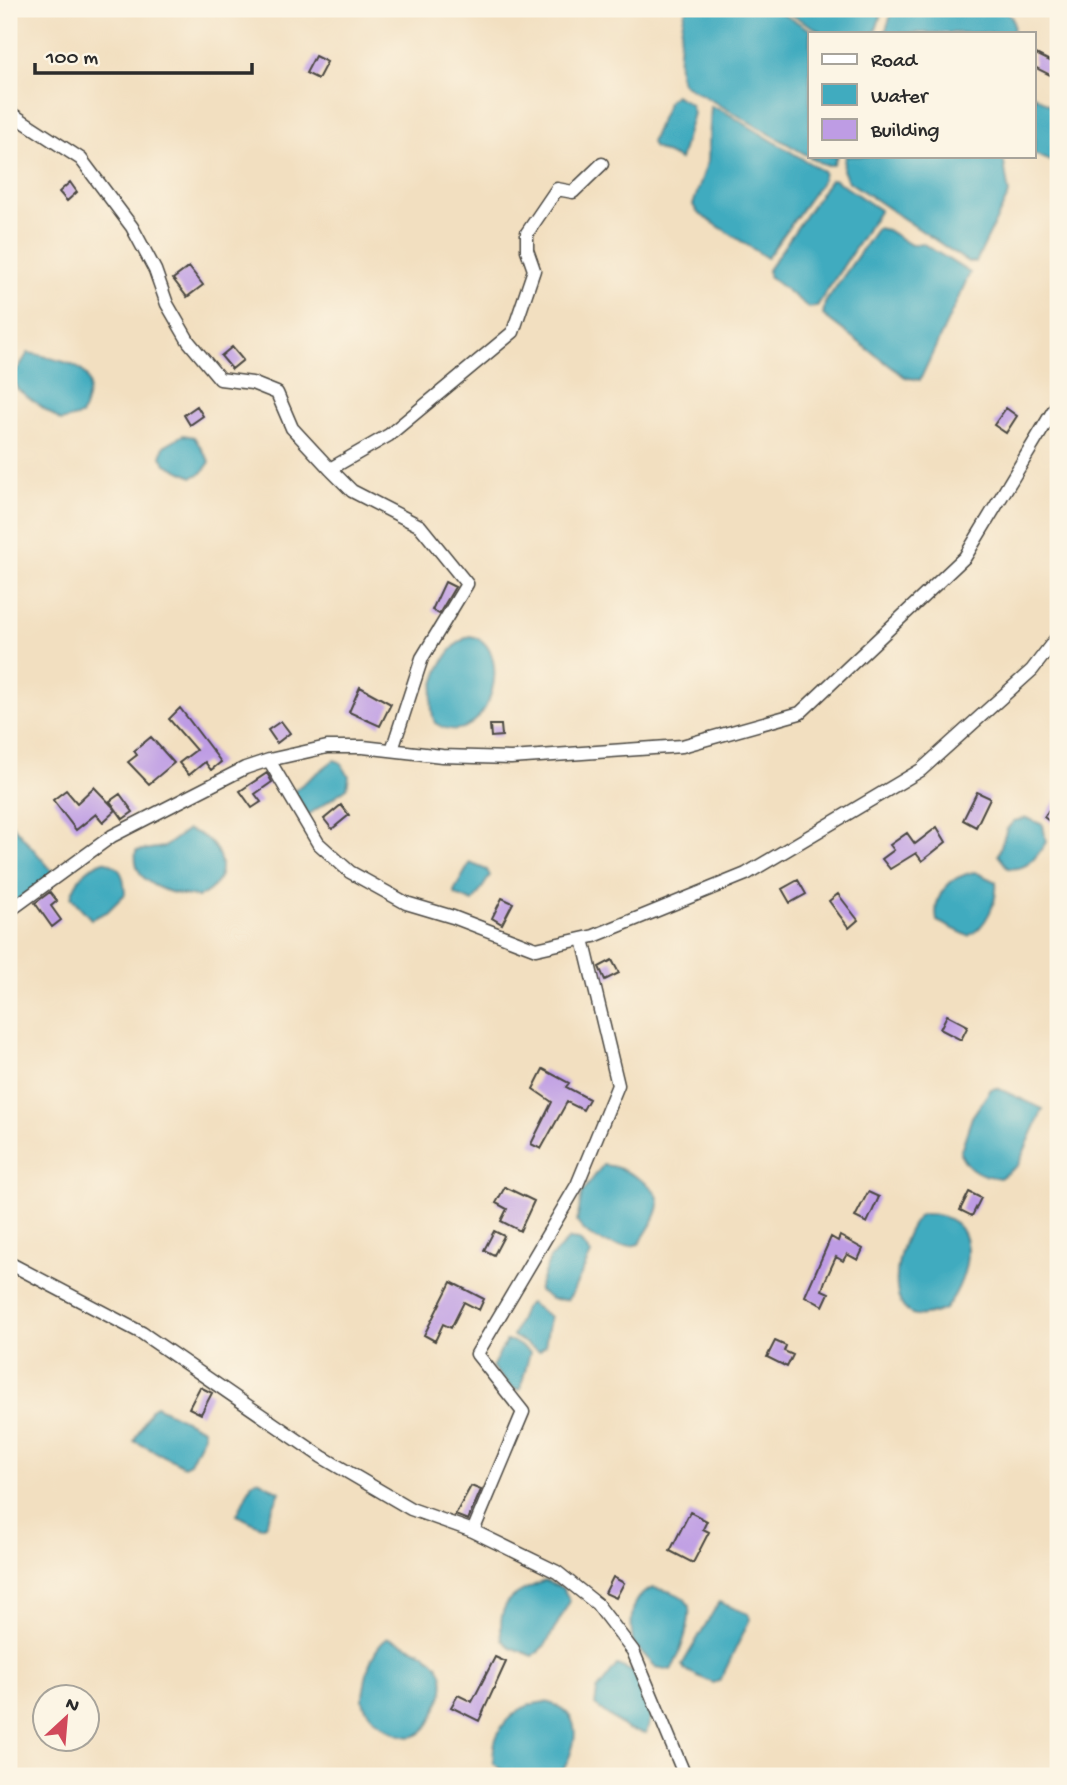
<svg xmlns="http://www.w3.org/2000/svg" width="1067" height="1785" font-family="'Gochi Hand',sans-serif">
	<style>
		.water { fill: #40abbf; stroke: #366b75; stroke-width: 2 }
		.building { fill: #be9ce4 }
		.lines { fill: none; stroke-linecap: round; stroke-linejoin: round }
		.street-casing { stroke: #494641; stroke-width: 15 }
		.street { stroke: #fff; stroke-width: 12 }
	</style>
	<rect width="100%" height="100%" fill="#fcf5e5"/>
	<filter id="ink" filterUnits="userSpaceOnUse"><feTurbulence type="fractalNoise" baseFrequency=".0143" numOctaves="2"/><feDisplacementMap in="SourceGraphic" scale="14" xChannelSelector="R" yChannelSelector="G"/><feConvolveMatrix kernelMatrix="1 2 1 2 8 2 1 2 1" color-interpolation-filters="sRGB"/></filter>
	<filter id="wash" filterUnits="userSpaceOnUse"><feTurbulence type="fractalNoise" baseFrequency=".00686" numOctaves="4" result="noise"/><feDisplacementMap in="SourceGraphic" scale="28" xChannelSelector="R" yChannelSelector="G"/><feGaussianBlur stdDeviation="1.57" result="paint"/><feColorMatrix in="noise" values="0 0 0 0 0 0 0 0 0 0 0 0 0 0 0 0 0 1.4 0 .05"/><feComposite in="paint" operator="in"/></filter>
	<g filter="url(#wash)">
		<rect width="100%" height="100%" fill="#f2dfc0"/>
		<path class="water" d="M686,9H774L816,33H810V156H837L833,165H824L683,84C674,72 681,23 686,9Z
			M781,9H883L875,33H824Z
			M893,9H1001C1013,16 1015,19 1013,33H885Z
			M675,95L690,104L693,113L680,160L653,147L651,142L669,100Z
			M1034,95L1058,111V164L1034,154Z
			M711,106L725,112L824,172L822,181L767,258L698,213L693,205L708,160Z
			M845,156H1003L1009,194L976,262H968L848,181L843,170Z
			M834,179L880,210L817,306L809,308L769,276L768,270L830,180Z
			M877,228L887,230L911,245L922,243L970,273L920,380L905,377L823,315L825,303Z
			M28,353C39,354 50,358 61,361C95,370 93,387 81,416L61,421L17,389L14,375Z
			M183,435L194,437L210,462L202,473L192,477L166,464L161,457L164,446Z
			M470,636C519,645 487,757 435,723C424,695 441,648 470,636Z
			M334,760L340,762L349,776L347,788L308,815L295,794V790Z
			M1027,818L1043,825L1046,842C1037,857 1027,871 1008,868L998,855L1007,829L1014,821Z
			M9,821L54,873L14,903L9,901Z
			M187,830C223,838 236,881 198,897C171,894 131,886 136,851L164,847Z
			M104,861C122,867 124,875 125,894L107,912L91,919L71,897C76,879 86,867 104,861Z
			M470,863L487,870L490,876L473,902L456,895L454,891Z
			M975,872L996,882C998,901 986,928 968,936L937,921C932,895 950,876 975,872Z
			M997,1088L1043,1109L1018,1165L1000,1178C981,1176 969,1171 960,1153L972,1117L991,1089Z
			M603,1165C618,1166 626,1171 638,1178C674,1198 656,1216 639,1244C619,1250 589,1241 577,1222L582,1193Z
			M922,1214C984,1212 972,1276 945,1309C934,1313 918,1320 907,1311C885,1294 902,1227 922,1214Z
			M569,1239L579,1240L591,1254L571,1295L567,1300L551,1299L538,1290L550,1258Z
			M530,1303L550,1317L545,1346L539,1351L513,1336L524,1308Z
			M506,1341H512L530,1352L520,1390L512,1388L492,1367Z
			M156,1406L203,1429L204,1434L190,1463L184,1466L134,1441L151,1409Z
			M258,1480L280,1492L265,1525L261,1527L237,1515L252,1483Z
			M545,1581L563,1588L570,1601L546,1644L533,1656L510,1647L502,1640C496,1600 513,1594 545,1581Z
			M653,1588C664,1590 683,1593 688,1604C694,1617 678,1659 671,1670L656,1667L633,1643C630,1622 629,1597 653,1588Z
			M719,1602L748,1614L750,1619L720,1681L713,1683L685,1670L682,1665Z
			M388,1638C423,1651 458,1663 438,1705C433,1717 429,1729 417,1735C403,1743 375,1722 367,1710C361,1702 363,1694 365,1684C367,1668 374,1647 388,1638Z
			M617,1665L634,1672L651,1717L646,1733L627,1729L595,1705L597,1691Z
			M546,1702C587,1713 577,1746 560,1776H512L494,1764C489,1731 514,1704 546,1702Z"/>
		<g id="blocks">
			<path class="building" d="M1034,53L1058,65V79L1034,67Z
				M315,56L327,62L318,79L306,73Z
				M70,182L77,192L67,201L59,192Z
				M189,267L203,285L187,297L173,279Z
				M232,347L243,360L232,369L221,356Z
				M197,406L203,416L190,425L184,415Z
				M1006,408L1017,416L1006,433L994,425Z
				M445,582L455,587L439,614L432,610Z
				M360,687L391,704L380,726L349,712Z
				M180,708L221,762L211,770L205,762L189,775L179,763L196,750L169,719Z
				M281,721L290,733L277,743L268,730Z
				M490,725H501L502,736L491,737Z
				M151,737L174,763L149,784L128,762L137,755L134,751Z
				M267,773L272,782L255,794L261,802L252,808L240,791Z
				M94,787L116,810L103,822L96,814L76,830L53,800L66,790L77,803Z
				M977,792L990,798L976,827L963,820Z
				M120,794L133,812L123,819L110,801Z
				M1058,797V828L1044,817Z
				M341,805L349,815L332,829L324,819Z
				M937,827L946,842L922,861L916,853L890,869L882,859L894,850L890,845L907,833L915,844Z
				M798,880L806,894L790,903L782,889Z
				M50,892L57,901L51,906L61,920L52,927L35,903Z
				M838,894L858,920L849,928L829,901Z
				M502,898L513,903L502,924L492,918Z
				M612,960L619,973L605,980L599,967Z
				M947,1015L968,1026L961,1040L940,1029Z
				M543,1069L569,1083L566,1087L589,1099L583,1110L567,1102L541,1149L531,1144L552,1102L533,1089Z
				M505,1187L534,1201L520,1231L501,1221L507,1209L496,1203Z
				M868,1192L879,1197L867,1223L855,1217Z
				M969,1192L981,1198L972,1216L960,1210Z
				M494,1231L504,1236L494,1255L484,1250Z
				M840,1236L863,1249L858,1260L847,1254L843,1261L836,1257L825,1281L822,1290L829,1293L823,1306L805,1296L831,1237L838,1241Z
				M451,1282L484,1299L479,1310L464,1302L451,1328L443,1324L435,1341L424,1335Z
				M775,1341L786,1346L784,1351L793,1355L787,1367L767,1357Z
				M200,1387L212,1393L201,1414L189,1408Z
				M471,1486L481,1490L468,1520L455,1515Z
				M690,1512L707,1521L703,1529L709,1532L693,1563L670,1551Z
				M613,1577L624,1583L616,1598L605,1593Z
				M495,1657L506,1662L479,1721L451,1707L458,1695L472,1702Z"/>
		</g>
	</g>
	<g filter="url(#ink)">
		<use href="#blocks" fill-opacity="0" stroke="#494641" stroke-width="2"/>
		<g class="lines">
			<g class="street-casing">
				<path id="street" d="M9,112L81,159L132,227L155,270L167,304L189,342L220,379L252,383L277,393L292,428L330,469L352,491L420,526L467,584L422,658L392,750
					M330,469L389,435L513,332L534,270L527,250V233L557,189L573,192L602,164
					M269,760L318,843L350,872L406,903L453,917L536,949L594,936L746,874L921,770L1032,670L1058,636
					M9,911L112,836L245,768L269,760L327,747H363L442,756L511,758L682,746L800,713L965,557L1058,403
					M9,1263L142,1333L322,1457L411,1509L473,1531L557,1572L597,1604L633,1651L685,1776
					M473,1531L523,1412L477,1354L577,1185L618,1085L583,939"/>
			</g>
			<use href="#street" class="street"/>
		</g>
	</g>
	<rect width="1067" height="1785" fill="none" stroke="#fcf5e5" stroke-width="35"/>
	<rect x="808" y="32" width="228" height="126" fill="#fcf5e5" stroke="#a8a49b" stroke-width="2"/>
	<rect x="822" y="54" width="35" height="10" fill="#ffffff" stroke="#a8a49b" stroke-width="2"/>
	<text x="871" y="66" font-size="21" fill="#2b2b2b">Road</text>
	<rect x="822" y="84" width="35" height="21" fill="#40abbf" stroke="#a8a49b" stroke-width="2"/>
	<text x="871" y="102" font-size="21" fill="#2b2b2b">Water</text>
	<rect x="822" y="119" width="35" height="21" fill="#be9ce4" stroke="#a8a49b" stroke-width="2"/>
	<text x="871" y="136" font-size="21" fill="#2b2b2b">Building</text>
	<g transform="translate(66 1718) rotate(26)"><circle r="33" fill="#fcf5e5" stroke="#a8a49b" stroke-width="2"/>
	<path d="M0-5L12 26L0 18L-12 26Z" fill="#d1495b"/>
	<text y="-10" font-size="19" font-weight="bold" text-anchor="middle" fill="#2b2b2b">N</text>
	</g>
	<path d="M35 63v10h217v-10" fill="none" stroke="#2b2b2b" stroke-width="3.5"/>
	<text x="46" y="63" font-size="21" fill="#2b2b2b" stroke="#fcf5e5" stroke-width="5" paint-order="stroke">100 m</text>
</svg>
